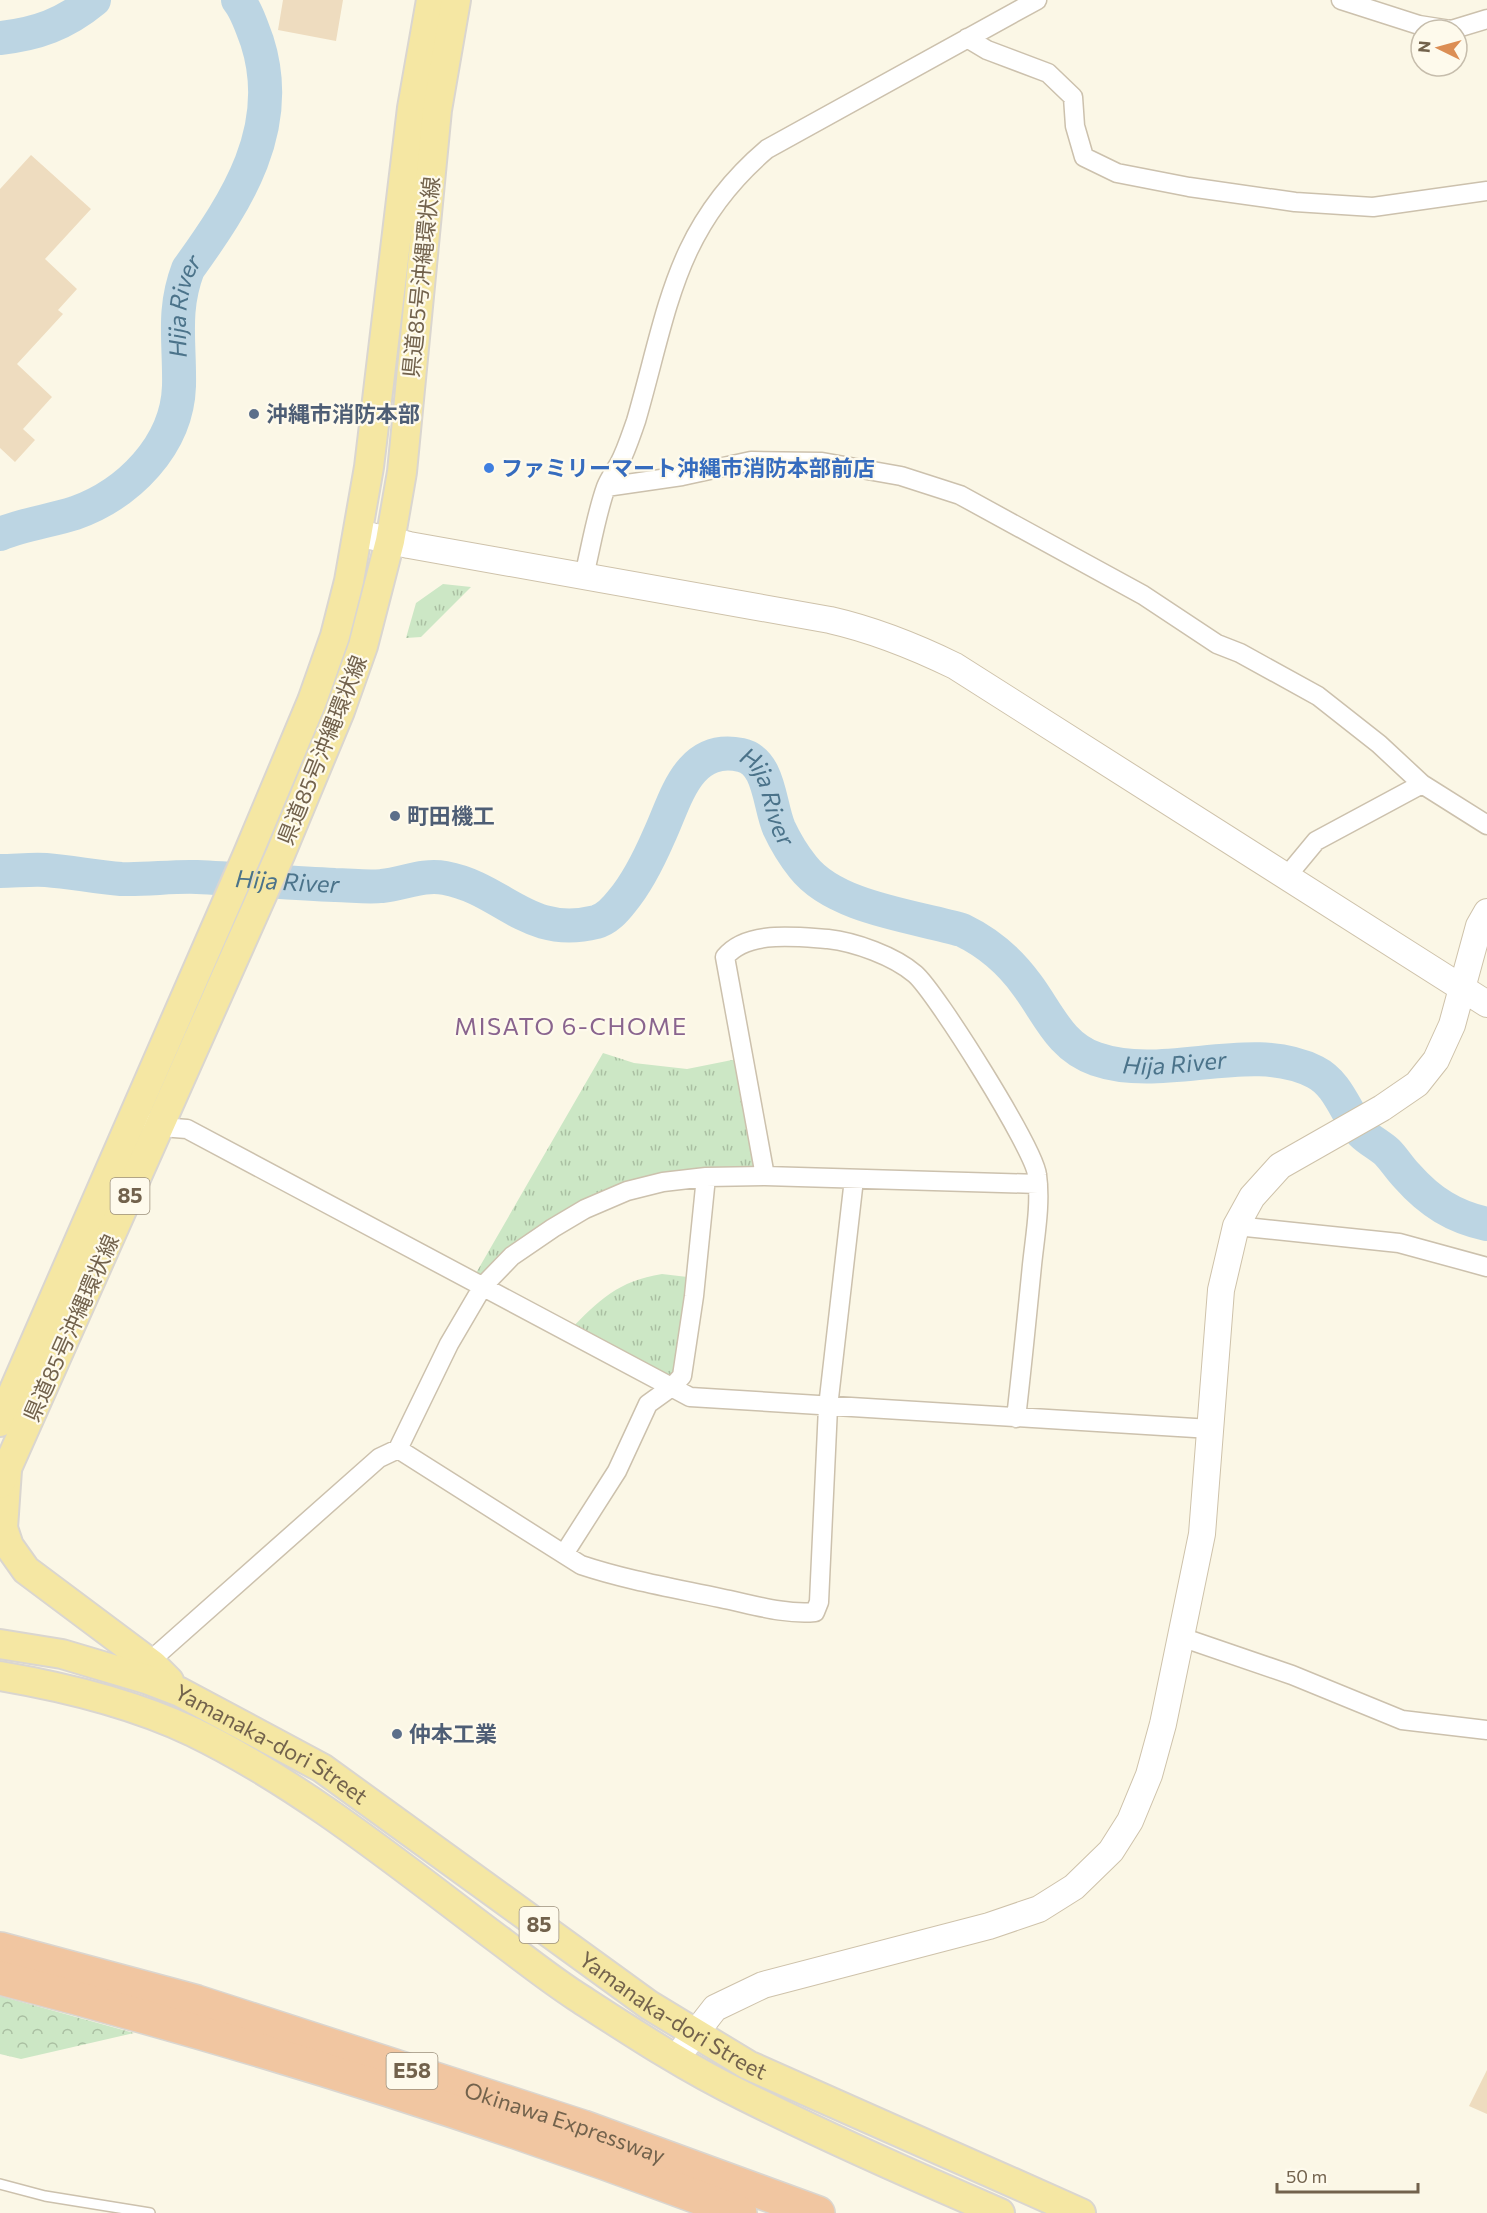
<svg xmlns="http://www.w3.org/2000/svg" width="1487" height="2213" font-family="Commissioner,'Noto Sans JP',sans-serif">
	<style>
		.forest { fill: url(#forest-crowns) }
		.park { fill: url(#park-tufts) }
		.lines { fill: none; stroke-linecap: round; stroke-linejoin: round }
		.river { stroke: #bcd5e3; stroke-width: 34 }
		.building { fill: #eedcbf }
		.lane-casing { stroke: #ccc1ad; stroke-width: 12 }
		.street-casing { stroke: #ccc1ad; stroke-width: 21 }
		.secondary-casing { stroke: #cec2aa; stroke-width: 28 }
		.primary-casing { stroke: #dad6d0; stroke-width: 32 }
		.highway-casing { stroke: #dad6d0; stroke-width: 36 }
		.lane { stroke: #fff; stroke-width: 9 }
		.street { stroke: #fff; stroke-width: 18 }
		.secondary { stroke: #fff; stroke-width: 26 }
		.primary { stroke: #f5e7a3; stroke-width: 28 }
		.highway { stroke: #f1c6a1; stroke-width: 33 }
		.service-dot { fill: #5c6f8a; stroke: #fefaec; stroke-width: 2 }
		.shop-dot { fill: #3f7fe0; stroke: #fefaec; stroke-width: 2 }
		.labels { text-anchor: middle; stroke-width: 4.5; stroke-linejoin: round; paint-order: stroke }
		.shield { fill: #fefaec; stroke: #9c907c; stroke-width: 1.5 }
		.shield-label { font-size: 21px; font-weight: bold; fill: #72624c }
		.street-label { font-size: 22px; fill: #72624c; stroke: #fefaec }
		.service-label { font-size: 22px; font-weight: bold; fill: #4e5e75; stroke: #fefaec; text-anchor: start }
		.shop-label { font-size: 22px; font-weight: bold; fill: #366cbe; stroke: #fefaec; text-anchor: start }
		.water-label { font-size: 24px; font-style: italic; fill: #4b738a; stroke: #fefaec }
		.neighbourhood-label { font-size: 24px; letter-spacing: 1.5px; fill: #89648e; stroke: #fefaec }
	</style>
	<defs>
		<pattern id="forest-crowns" width="20" height="18" patternUnits="userSpaceOnUse" patternTransform="scale(1.5)"><rect width="20" height="18" fill="#cce7c5"/><path d="M2 6a3 3 0 1 1 6 0M12 15a3 3 0 1 1 6 0" fill="none" stroke="#aabfa2"/></pattern>
		<pattern id="park-tufts" width="24" height="20" patternUnits="userSpaceOnUse" patternTransform="scale(1.5)"><rect width="24" height="20" fill="#cce7c5"/><path d="M3 7l-1-3M5 7V3M7 7l1-3M15 17l-1-3M17 17v-4M19 17l1-3" fill="none" stroke="#aabfa2"/></pattern>
	</defs>
	<rect width="100%" height="100%" fill="#fbf7e6"/>
	<path class="forest" d="M0,1996L134,2033L21,2059L0,2054Z"/>
	<path class="park" d="M443,584L471,587L421,637L406,638L416,603Z
		M603,1053L634,1063L687,1069L742,1058L765,1176L706,1177L585,1209L483,1286L472,1280Z
		M662,1274L696,1278L673,1386L569,1331C599,1300 618,1281 662,1274Z"/>
	<g class="lines">
		<g class="river">
			<path d="M0,38C37,34 65,24 94,0"/>
			<path id="s1" d="M0,534C24,524 50,521 75,513C128,494 177,446 179,386C180,343 172,311 188,269C237,201 285,128 257,41C252,28 247,11 238,0"/>
			<path id="s2" d="M0,871C15,871 31,869 46,870C71,872 96,877 121,879C146,880 172,876 197,877C243,879 289,883 335,885C350,885 367,888 382,886C404,884 422,874 445,878C504,889 527,939 596,922C607,919 615,910 622,901C638,882 649,859 659,836C676,800 687,744 741,755C770,761 769,805 779,828C785,841 795,857 803,867C835,908 914,916 962,930C989,943 1009,960 1027,985C1048,1013 1060,1047 1096,1059C1165,1083 1250,1039 1315,1072C1339,1084 1346,1114 1362,1133C1369,1140 1379,1145 1387,1152C1394,1159 1400,1169 1407,1176C1430,1202 1454,1217 1487,1224"/>
		</g>
	</g>
	<path class="building" d="M283,0H343L336,41L278,30Z
		M31,155L91,209L45,259L77,289L58,310L63,314L17,364L52,397L23,429L35,440L15,462L0,448V189Z
		M1487,2070V2114L1469,2106Z"/>
	<g class="lines">
		<g class="lane-casing">
			<path id="lane" d="M0,2184L45,2196L150,2213"/>
		</g>
		<g class="street-casing">
			<path id="street" d="M1341,0L1419,25L1451,30
				M1451,30L1487,19
				M967,38L987,50L1048,73L1073,97L1075,126L1084,157L1117,173L1189,187L1295,202L1373,207L1487,191
				M606,487L682,476L751,461L822,462L901,476L960,495L1143,595L1217,644L1240,653L1318,696L1379,744L1422,784L1487,825
				M584,576C591,547 596,515 606,487C609,479 615,471 619,464C626,451 631,435 636,421C668,311 674,228 767,149L1037,0
				M1287,876L1316,841L1422,784
				M151,1123L161,1127L187,1129L690,1397L1211,1429
				M765,1176L725,957C747,930 796,937 828,939C855,942 894,956 915,974C936,992 1035,1150 1037,1175C1041,1204 1035,1236 1032,1265C1027,1316 1022,1367 1016,1418
				M1236,1226L1399,1243L1487,1267
				M398,1449L581,1565C626,1580 673,1588 720,1598C751,1604 784,1615 815,1612L819,1602L828,1407L854,1179
				M564,1554L617,1471L648,1404L673,1386L682,1376L694,1296L706,1177
				M1181,1637L1292,1675L1402,1720L1487,1730
				M153,1665L159,1653L379,1458L398,1449L449,1344L483,1286L512,1256L553,1228L585,1209L627,1191L663,1182L706,1177L765,1176L1038,1184"/>
		</g>
		<g class="secondary-casing">
			<path id="secondary" d="M358,533L409,545L830,620C874,630 914,646 955,666L1487,1004
				M676,2058L715,2008L763,1985L989,1926L1039,1909L1074,1887L1111,1851L1130,1821L1149,1775L1163,1724L1202,1534L1221,1290L1236,1226L1252,1197L1280,1166L1382,1108L1417,1084L1436,1060L1452,1025L1479,926L1487,912"/>
		</g>
		<g class="primary-casing">
			<g id="primary">
				<path d="M0,1422L247,856L312,701L335,636L349,581L369,467L412,108L431,0"/>
				<path d="M7,1470L3,1528L9,1546L26,1570L153,1665L169,1681"/>
				<path d="M0,1484L280,855L340,711L363,646L390,541L402,472L437,110L456,0"/>
				<path id="s3" d="M0,1644L62,1654L146,1679L180,1692L322,1768L649,2005L748,2065L1081,2213"/>
				<path d="M0,1676C65,1687 132,1703 193,1732C304,1786 403,1868 502,1942C526,1960 550,1979 576,1996C630,2031 686,2068 744,2096C828,2138 914,2176 1000,2213"/>
			</g>
		</g>
		<g class="highway-casing">
			<g id="highway">
				<path id="s4" d="M0,1949L197,2002L583,2127L818,2213"/>
				<path d="M0,1978C253,2043 496,2120 740,2213"/>
			</g>
		</g>
		<use href="#lane" class="lane"/>
		<use href="#street" class="street"/>
		<use href="#secondary" class="secondary"/>
		<use href="#primary" class="primary"/>
		<use href="#highway" class="highway"/>
	</g>
	<g class="service-dot">
		<circle cx="254" cy="414" r="6"/>
		<circle cx="395" cy="816" r="6"/>
		<circle cx="397" cy="1734" r="6"/>
	</g>
	<circle class="shop-dot" cx="489" cy="468" r="6"/>
	<g class="labels">
		<g class="shield">
			<rect x="110.5" y="1178" width="39" height="36" rx="4.5"/>
			<rect x="519.5" y="1907" width="39" height="36" rx="4.5"/>
			<rect x="386.5" y="2053" width="51" height="36" rx="4.5"/>
		</g>
		<g class="shield-label">
			<text x="130" y="1203">85</text>
			<text x="539" y="1932">85</text>
			<text x="412" y="2078">E58</text>
		</g>
		<g class="street-label">
			<text transform="translate(421 277) rotate(-84)" y="8">県道85号沖縄環状線</text>
			<text transform="translate(322 750) rotate(-68)" y="8">県道85号沖縄環状線</text>
			<text transform="translate(71 1328) rotate(-66)" y="8">県道85号沖縄環状線</text>
			<text dy="8" stroke="none"><textPath href="#s3" startOffset="292">Yamanaka-dori Street</textPath></text>
			<text dy="8" stroke="none"><textPath href="#s3" startOffset="778">Yamanaka-dori Street</textPath></text>
			<text dy="8" stroke="none"><textPath href="#s4" startOffset="591">Okinawa Expressway</textPath></text>
		</g>
		<g class="service-label">
			<text x="266" y="422">沖縄市消防本部</text>
			<text x="407" y="824">町田機工</text>
			<text x="409" y="1742">仲本工業</text>
		</g>
		<g class="shop-label">
			<text x="501" y="476">ファミリーマート沖縄市消防本部前店</text>
		</g>
		<g class="water-label">
			<text dy="8" stroke="none"><textPath href="#s1" startOffset="332">Hija River</textPath></text>
			<text dy="8" stroke="none"><textPath href="#s2" startOffset="898">Hija River</textPath></text>
			<text dy="8" stroke="none"><textPath href="#s2" startOffset="288">Hija River</textPath></text>
			<text dy="8" stroke="none"><textPath href="#s2" startOffset="1420">Hija River</textPath></text>
		</g>
		<g class="neighbourhood-label">
			<text x="571" y="1035">MISATO 6-CHOME</text>
		</g>
	</g>
	<g transform="translate(1439 48) rotate(275)"><circle r="28" fill="#fefaec" stroke="#c6bdac" stroke-width="1.5"/>
	<path d="M0-4.5L10 22L0 15L-10 22Z" fill="#dc8e54"/>
	<text y="-9" font-size="16" font-weight="bold" text-anchor="middle" fill="#72624c">N</text>
	</g>
	<path d="M1277 2183v9h141v-9" fill="none" stroke="#72624c" stroke-width="3"/>
	<text x="1286" y="2183" font-size="18" fill="#72624c" stroke="#fefaec" stroke-width="4.5" paint-order="stroke">50 m</text>
</svg>
